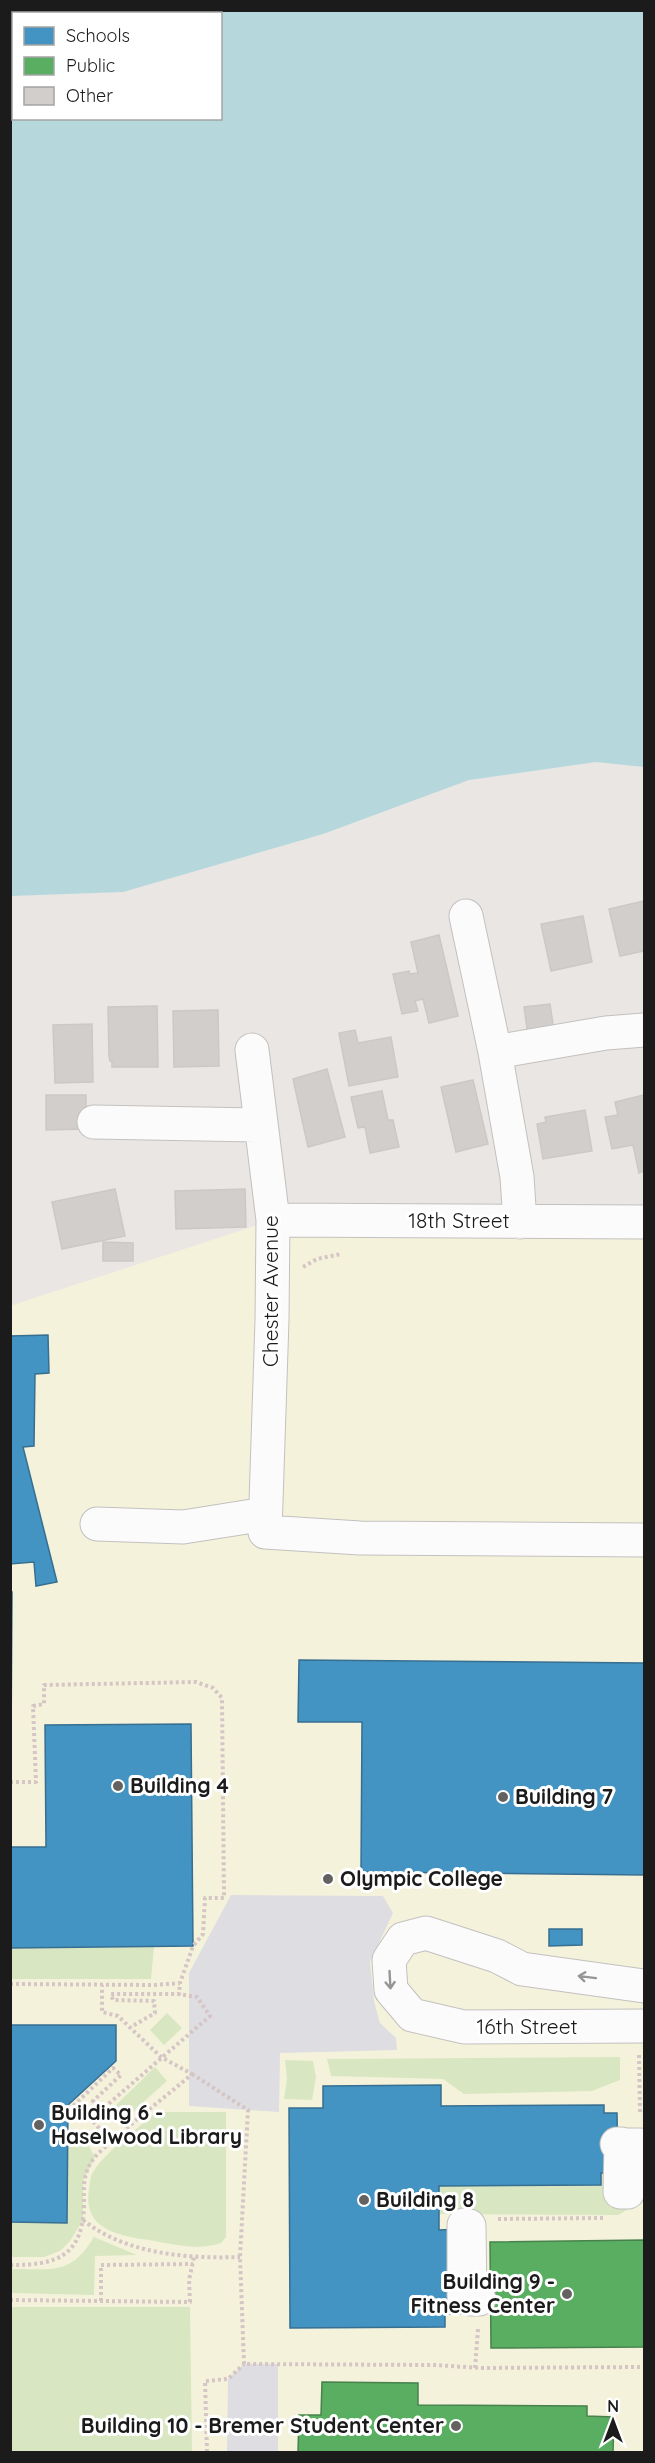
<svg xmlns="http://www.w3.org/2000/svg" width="655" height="2463" font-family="Quicksand,sans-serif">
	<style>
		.education { fill: #f5f2dc }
		.grass { fill: #d8e7c1 }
		.plaza { fill: #dddde2 }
		.water { fill: #b6d8dd; fill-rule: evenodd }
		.schools { fill: #4393c3; stroke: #376f91; stroke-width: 1.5 }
		.public { fill: #5aae61; stroke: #47824c; stroke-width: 1.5 }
		.building { fill: #d2cecc; stroke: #ccc8c5; stroke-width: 1.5 }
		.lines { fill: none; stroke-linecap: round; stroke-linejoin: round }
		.minor-casing { stroke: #c2c1bf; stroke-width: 35 }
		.path { stroke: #d5c5c4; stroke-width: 4; stroke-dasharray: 3 3; stroke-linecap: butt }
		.minor { stroke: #fcfbfb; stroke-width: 33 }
		.oneway { stroke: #979696 }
		.poi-dot { fill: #636261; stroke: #fff; stroke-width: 2 }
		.labels { text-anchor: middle; stroke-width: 6; stroke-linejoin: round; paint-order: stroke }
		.street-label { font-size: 21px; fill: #1b1b1b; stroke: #fff }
		.poi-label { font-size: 21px; font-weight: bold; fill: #1b1b1b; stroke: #fff; text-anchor: start }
	</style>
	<rect width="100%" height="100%" fill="#e9e6e3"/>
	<path class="education" d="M273,1220L644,1222V2452H11L10,1306Z"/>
	<path class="grass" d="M154,1947L151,1979H11V1948Z
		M167,2013L182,2028L164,2045L150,2030Z
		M620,2057V2080L592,2091L464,2094L443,2079L331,2076L327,2059Z
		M285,2060L313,2061L316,2077L312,2100L284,2099L287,2079Z
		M155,2067L167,2081L119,2124L112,2109Z
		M156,2112H226V2237L221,2243C198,2251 172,2244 149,2240C118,2236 82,2229 89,2189C90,2184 90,2176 93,2172C105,2152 139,2128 156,2112Z
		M86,2141L95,2157L83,2181V2220L70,2241L60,2251L44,2257H11V2222H67L68,2143Z
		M601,2173H618L632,2207L618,2215L439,2214V2186L600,2185Z
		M94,2237L137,2255L95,2256L94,2295L11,2293V2269C51,2268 70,2277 94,2237Z
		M11,2307H190L192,2452H11Z"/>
	<path class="plaza" d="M231,1895L383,1896L393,1913L370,1962L374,2001L380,2023L396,2038L397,2050L280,2053L279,2112L189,2106V1973Z
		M244,2364H278V2452H227L228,2379Z"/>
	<path class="water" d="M10,11H644V767L596,762L469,780L323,834L123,892L11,896ZM14,14H220V118H14Z"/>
	<path class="schools" d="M48,1335L49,1373L35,1374L34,1446L23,1447L57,1582L36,1586L34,1562L10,1564V1336Z
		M10,1592H12L11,1745H10Z
		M299,1660L644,1663V1875L361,1872L362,1722H298Z
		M191,1724L193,1946L10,1948V1847H46L45,1725Z
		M549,1929H582V1945L549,1946Z
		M10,2025H116V2061L68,2105L67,2223L10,2222Z
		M441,2085V2106L604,2105V2113H617L618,2173H601V2185L439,2186V2230L462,2229L463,2314H445V2327L290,2328L289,2108H323V2086Z"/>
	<path class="public" d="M644,2240V2347L491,2348L490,2242Z
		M322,2382L418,2383V2405L587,2406V2416L614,2417L613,2452H298L299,2415H321Z"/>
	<path class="building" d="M644,901V951L620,956L609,909Z
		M583,916L592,962L551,971L541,924Z
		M439,935L458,1016L429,1023L423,999L415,1001L418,1011L402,1014L393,974L409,971L410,974L418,973L411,942Z
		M550,1004L554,1031L528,1035L524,1007Z
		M157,1006L158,1067H112V1061H110L109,1056L108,1007Z
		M218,1010L219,1066L174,1067L173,1011Z
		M92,1024L93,1082L55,1083L53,1025Z
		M355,1030L358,1043L391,1037L398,1077L349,1086L339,1033Z
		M327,1069L345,1137L308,1147L293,1079Z
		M473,1080L488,1144L456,1152L441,1087Z
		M382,1091L388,1120H393L399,1147L370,1153L365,1127L358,1128L351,1097Z
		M46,1095H86V1129L46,1130Z
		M644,1095V1171L639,1173L633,1145L612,1149L605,1117L618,1115L615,1102Z
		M585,1110L592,1151L543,1159L537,1124L546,1122L545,1117Z
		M115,1189L125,1236L62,1249L52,1202Z
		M245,1189L246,1227L176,1229L175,1191Z
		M103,1242L133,1243V1261H103Z"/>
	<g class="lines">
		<g class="minor-casing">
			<path id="minor" d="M466,916L495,1052
				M252,1050L273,1220L272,1320L265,1532L360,1538L644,1540
				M94,1122L259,1125
				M273,1220L644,1222
				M520,1222L517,1177L495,1052L606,1033L644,1030
				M97,1524L183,1527L265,1514
				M644,1986L522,1969L497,1956L426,1933L403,1939L389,1960L391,1990L412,2015L464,2027L644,2026
				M617,2144H621L620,2192H628V2145H640
				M464,2296V2225L469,2226L470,2299H479"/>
		</g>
		<path class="path" d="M303,1267L317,1259L341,1254
			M10,1782H36L33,1706L44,1704V1685L196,1682L213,1688L222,1698L224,1898H205L203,1934L193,1946L180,1983
			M10,1984L155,1985L180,1983L179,1994H111L113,2000L154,2001L155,2013L131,2027
			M639,2055L640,2114
			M192,2074L248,2110L240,2257L244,2364L435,2365L481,2368L644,2367
			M68,2108L72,2107L113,2068L121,2075L93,2101L101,2110
			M111,2142L91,2119L210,2016L197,1997L179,1994
			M498,2219L604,2218
			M83,2220C125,2254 188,2259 240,2257
			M10,2265C55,2265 82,2258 84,2206C84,2188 82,2174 94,2158C101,2150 110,2143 118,2136C142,2114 168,2095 192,2074L161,2057L118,2016L102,2012V1985
			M10,2300L190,2302L189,2280L194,2257
			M101,2301V2265L193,2264
			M475,2368L478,2329
			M207,2452L205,2381L228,2379L244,2364"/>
		<use href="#minor" class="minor"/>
	</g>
	<defs><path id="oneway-shaft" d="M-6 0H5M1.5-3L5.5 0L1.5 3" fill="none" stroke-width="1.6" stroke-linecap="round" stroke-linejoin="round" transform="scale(1.5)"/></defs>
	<g class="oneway">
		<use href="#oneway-shaft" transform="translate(587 1977) rotate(-173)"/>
		<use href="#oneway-shaft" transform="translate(390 1980) rotate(87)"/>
	</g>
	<g class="poi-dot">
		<circle cx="118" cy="1786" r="6"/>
		<circle cx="503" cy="1797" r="6"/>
		<circle cx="328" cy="1879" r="6"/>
		<circle cx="39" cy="2125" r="6"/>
		<circle cx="364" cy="2200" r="6"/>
		<circle cx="567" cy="2294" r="6"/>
		<circle cx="456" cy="2426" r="6"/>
	</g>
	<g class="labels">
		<g class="street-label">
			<text x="459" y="1228">18th Street</text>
			<text transform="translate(271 1291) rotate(-90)" y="7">Chester Avenue</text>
			<text x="527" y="2034">16th Street</text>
		</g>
		<g class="poi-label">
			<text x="130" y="1793">Building 4</text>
			<text x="515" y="1804">Building 7</text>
			<text x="340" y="1886">Olympic College</text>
			<text x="51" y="2120">Building 6 -<tspan x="51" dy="24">Haselwood Library</tspan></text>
			<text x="376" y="2207">Building 8</text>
			<text x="555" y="2289" text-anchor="end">Building 9 -<tspan x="555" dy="24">Fitness Center</tspan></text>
			<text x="444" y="2433" text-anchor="end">Building 10 - Bremer Student Center</text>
		</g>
	</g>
	<rect width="655" height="2463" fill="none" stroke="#1b1b1b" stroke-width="24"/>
	<rect x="12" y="12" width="210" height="108" fill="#ffffff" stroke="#a4a4a4" stroke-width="1.5"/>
	<rect x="24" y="27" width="30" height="18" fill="#4393c3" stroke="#a4a4a4" stroke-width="1.5"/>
	<text x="66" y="42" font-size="18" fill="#1b1b1b">Schools</text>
	<rect x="24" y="57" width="30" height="18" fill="#5aae61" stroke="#a4a4a4" stroke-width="1.5"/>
	<text x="66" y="72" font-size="18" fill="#1b1b1b">Public</text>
	<rect x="24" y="87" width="30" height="18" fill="#d2cecc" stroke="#a4a4a4" stroke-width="1.5"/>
	<text x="66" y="102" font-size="18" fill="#1b1b1b">Other</text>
	<g transform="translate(613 2421)" stroke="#ffffff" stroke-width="4.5" paint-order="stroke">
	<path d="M0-4.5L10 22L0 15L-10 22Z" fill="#1b1b1b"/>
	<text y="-9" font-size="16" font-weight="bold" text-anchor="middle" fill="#1b1b1b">N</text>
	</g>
</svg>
